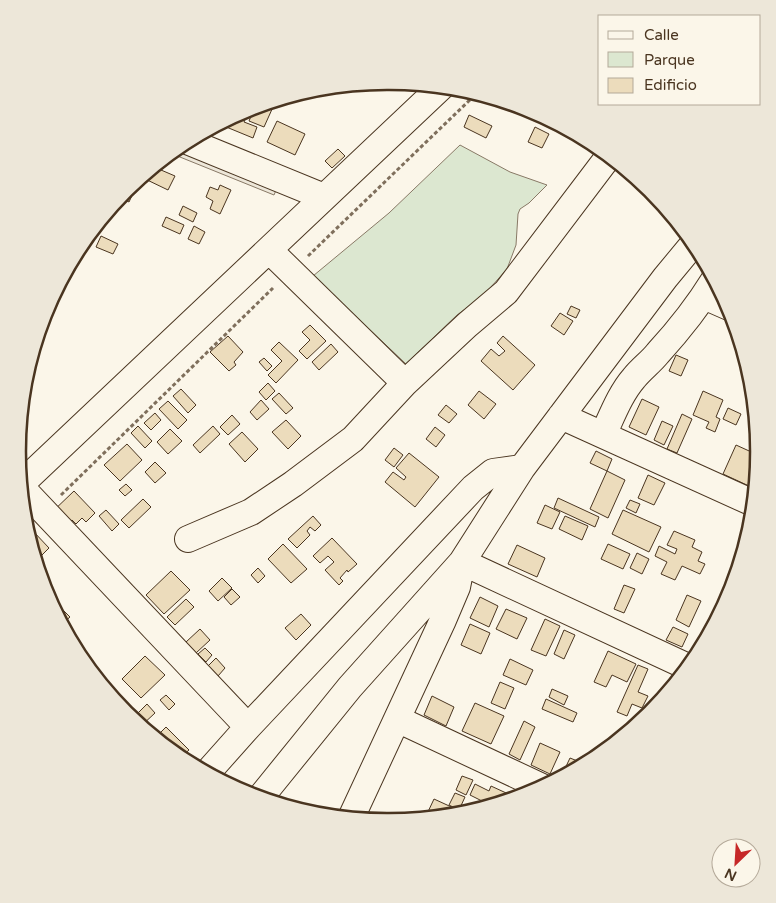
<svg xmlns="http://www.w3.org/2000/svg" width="776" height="903" font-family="'Varela Round',sans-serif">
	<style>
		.green { fill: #dce7d0; stroke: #887966 }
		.parking { fill: #ede7d9; stroke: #887966 }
		.building { fill: #ecdcbc; stroke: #4a3520 }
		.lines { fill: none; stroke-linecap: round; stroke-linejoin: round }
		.minor-casing { stroke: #4a3520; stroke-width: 28 }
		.path { stroke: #7f6f5c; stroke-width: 3; stroke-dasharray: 4 2.5; stroke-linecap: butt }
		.minor { stroke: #fbf6e9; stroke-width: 26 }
		.rim { fill: none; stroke: #4a3520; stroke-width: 2.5 }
	</style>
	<rect width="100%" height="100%" fill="#fbf6e9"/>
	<path class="green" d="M460,145L510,172L547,185L529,203L520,209L518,214L516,245L507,269L482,297L457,315L406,364L313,276L389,213Z"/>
	<path class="parking" d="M177,148L277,188L274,195L170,153Z"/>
	<path class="building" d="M388,81L394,82L391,89L377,82Z
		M265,104L273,107L264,127L249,121L255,107Z
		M250,108L244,122L257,127L253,138L219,124Z
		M469,115L492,126L486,138L464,127Z
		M277,121L305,134L295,155L267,142Z
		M535,127L549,134L542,148L528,142Z
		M338,149L345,156L332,168L325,161Z
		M154,167L175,176L168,190L141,177Z
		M140,178L129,202L120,197L126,189Z
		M220,185L231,190L220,214L210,209L213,201L206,197L210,187L218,190Z
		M183,206L197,213L193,222L179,215Z
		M166,217L184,225L180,234L162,226Z
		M194,226L205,232L199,244L188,239Z
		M101,236L118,244L113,254L96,247Z
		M571,306L580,310L576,318L567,314Z
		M560,313L573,321L564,335L551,326Z
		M310,325L326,341L307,359L299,351L310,340L302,332Z
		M228,336L243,352L234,362L236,365L229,371L210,352Z
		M503,336L535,365L513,390L481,361L491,349L499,356L505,351L497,343Z
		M279,342L298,360L276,383L268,375L282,361L271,350Z
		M331,344L338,352L319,370L312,362Z
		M676,355L688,360L681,376L669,371Z
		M264,358L272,366L267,371L259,362Z
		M268,383L275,391L266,400L259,392Z
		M181,389L196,405L188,413L173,396Z
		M479,391L496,404L484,419L468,405Z
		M703,391L723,400L716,417L720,419L715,432L706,428L709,422L693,415Z
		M279,393L293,408L286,414L272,399Z
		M642,399L659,407L646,435L629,427Z
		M261,400L269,409L257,420L250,412Z
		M168,401L187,420L178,429L159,409Z
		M446,405L457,414L449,423L438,415Z
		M728,408L741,414L736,425L723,419Z
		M155,413L161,420L151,430L144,423Z
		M682,414L692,419L677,453L667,449Z
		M232,415L240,424L228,435L220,427Z
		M286,420L301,436L288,449L272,432Z
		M662,421L673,426L664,445L654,440Z
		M138,426L152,441L145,448L131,433Z
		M213,426L220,434L200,453L193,445Z
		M435,427L445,435L436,447L426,439Z
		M170,429L182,441L168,454L157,442Z
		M242,432L258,449L245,462L229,444Z
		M127,444L142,460L120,481L104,465Z
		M736,445L758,455L757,469L749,486L723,474Z
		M394,448L403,455L394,467L385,460Z
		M596,451L612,459L607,471L590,463Z
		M409,453L439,477L415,507L385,482L393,472L404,480L406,477L396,468Z
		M155,462L166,473L155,483L145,472Z
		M607,471L625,480L608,518L590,509Z
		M648,475L665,483L654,505L638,498Z
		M126,484L132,490L125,496L119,490Z
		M74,491L95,513L86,522L82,518L76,524L72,520L63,528L50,514Z
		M558,498L599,517L595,527L554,508Z
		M143,499L151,507L129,528L121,520Z
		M630,500L640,504L636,513L626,508Z
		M545,505L560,512L552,529L537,523Z
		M106,510L119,524L112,531L99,516Z
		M623,510L661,527L649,552L612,534Z
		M313,516L321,525L315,531L310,527L307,531L310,535L297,548L288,539Z
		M565,516L588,526L582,540L559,529Z
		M33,531L49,548L36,561L28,536Z
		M674,531L695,540L692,547L702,552L698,561L705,564L700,574L682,566L675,580L661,574L667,562L655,556L659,546L675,554L677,549L667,545Z
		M332,538L357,564L348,572L347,570L340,578L343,581L339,585L325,570L334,562L328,556L320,563L313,556Z
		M283,544L307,569L291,583L268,559Z
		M608,544L630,554L623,569L601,559Z
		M517,545L545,558L537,577L508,564Z
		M637,553L649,559L642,574L630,568Z
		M258,568L265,576L258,583L251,575Z
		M171,571L190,590L164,614L146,595Z
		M222,578L232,588L218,601L209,591Z
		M624,585L635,589L624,613L614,609Z
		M232,589L240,597L231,605L224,597Z
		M687,595L701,601L689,627L676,620Z
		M480,597L498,606L489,627L470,618Z
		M186,599L194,607L175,625L167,617Z
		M60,607L70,617L62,624L56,612Z
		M506,609L527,618L517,639L496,629Z
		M301,614L311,625L296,640L285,628Z
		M545,619L560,626L546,656L531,650Z
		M470,624L490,633L481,654L461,645Z
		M673,627L688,634L682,647L666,640Z
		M200,629L210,640L196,653L186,642Z
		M564,630L575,635L564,659L554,654Z
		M205,648L212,655L206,662L198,654Z
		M608,651L636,664L627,682L612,675L606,687L594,682Z
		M145,656L165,675L141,698L122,679Z
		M216,658L225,668L218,676L208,666Z
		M510,659L533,670L526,685L503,675Z
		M638,665L648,669L638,692L648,696L642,708L632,704L627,716L617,712Z
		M500,682L514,688L505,709L491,703Z
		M552,689L568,696L564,705L549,697Z
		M166,695L175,704L169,710L160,700Z
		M432,696L454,707L446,726L424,715Z
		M546,699L577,713L573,722L542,709Z
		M475,703L504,716L491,744L462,731Z
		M147,704L155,713L141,726L132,719Z
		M524,721L535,727L520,760L509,754Z
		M166,727L189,750L180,758L155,738Z
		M540,743L560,752L550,774L531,765Z
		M570,758L585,764L561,777Z
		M462,776L473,780L466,795L456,790Z
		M475,784L489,791L491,786L517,798L484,808L486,803L470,795Z
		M455,793L465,797L459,810L449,805Z
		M434,799L458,810L456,815L429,818L426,816Z
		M380,814L395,821L388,822L376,821Z"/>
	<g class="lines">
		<g class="minor-casing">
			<path id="minor" d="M187,141L324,197
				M269,250L405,383
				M704,296L729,307
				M561,416L753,503
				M603,435C612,416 620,394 634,378C641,369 651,362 658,353C679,330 698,306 714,280
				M21,484L442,86
				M21,487L248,727
				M188,539L251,512L293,484L353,439L405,383L467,325L506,292L609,156
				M397,719L542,787
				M207,773L248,727L473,488L493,472L522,468
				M260,798L350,687L462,562L522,468L665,278L694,243
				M351,818L443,620L457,587L462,562L688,667"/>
		</g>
		<path class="path" d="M308,256L477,93
			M61,495L273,288"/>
		<use href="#minor" class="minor"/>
	</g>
	<path d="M0 0H776V903H0ZM387 90H389A361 361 0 0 1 750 451V452A361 361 0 0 1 389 813H387A361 361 0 0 1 26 452V451A361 361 0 0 1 387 90Z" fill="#ede7d9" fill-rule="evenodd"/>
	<path class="rim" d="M387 90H389A361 361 0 0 1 750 451V452A361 361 0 0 1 389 813H387A361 361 0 0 1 26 452V451A361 361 0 0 1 387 90Z"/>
	<rect x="598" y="15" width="162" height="90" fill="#fbf6e9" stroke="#b4a999"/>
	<rect x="608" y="31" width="25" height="8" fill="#fbf6e9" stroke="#b4a999"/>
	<text x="644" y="40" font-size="15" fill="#4a3520">Calle</text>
	<rect x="608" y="52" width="25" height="15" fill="#dce7d0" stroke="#b4a999"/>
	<text x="644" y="65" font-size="15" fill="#4a3520">Parque</text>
	<rect x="608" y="78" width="25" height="15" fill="#ecdcbc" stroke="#b4a999"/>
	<text x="644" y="90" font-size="15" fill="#4a3520">Edificio</text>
	<g transform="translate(736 863) rotate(205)"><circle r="24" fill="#fbf6e9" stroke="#b4a999"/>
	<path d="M0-4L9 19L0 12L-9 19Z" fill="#c62828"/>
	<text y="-8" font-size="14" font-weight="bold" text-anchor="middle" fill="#4a3520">N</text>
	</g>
</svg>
